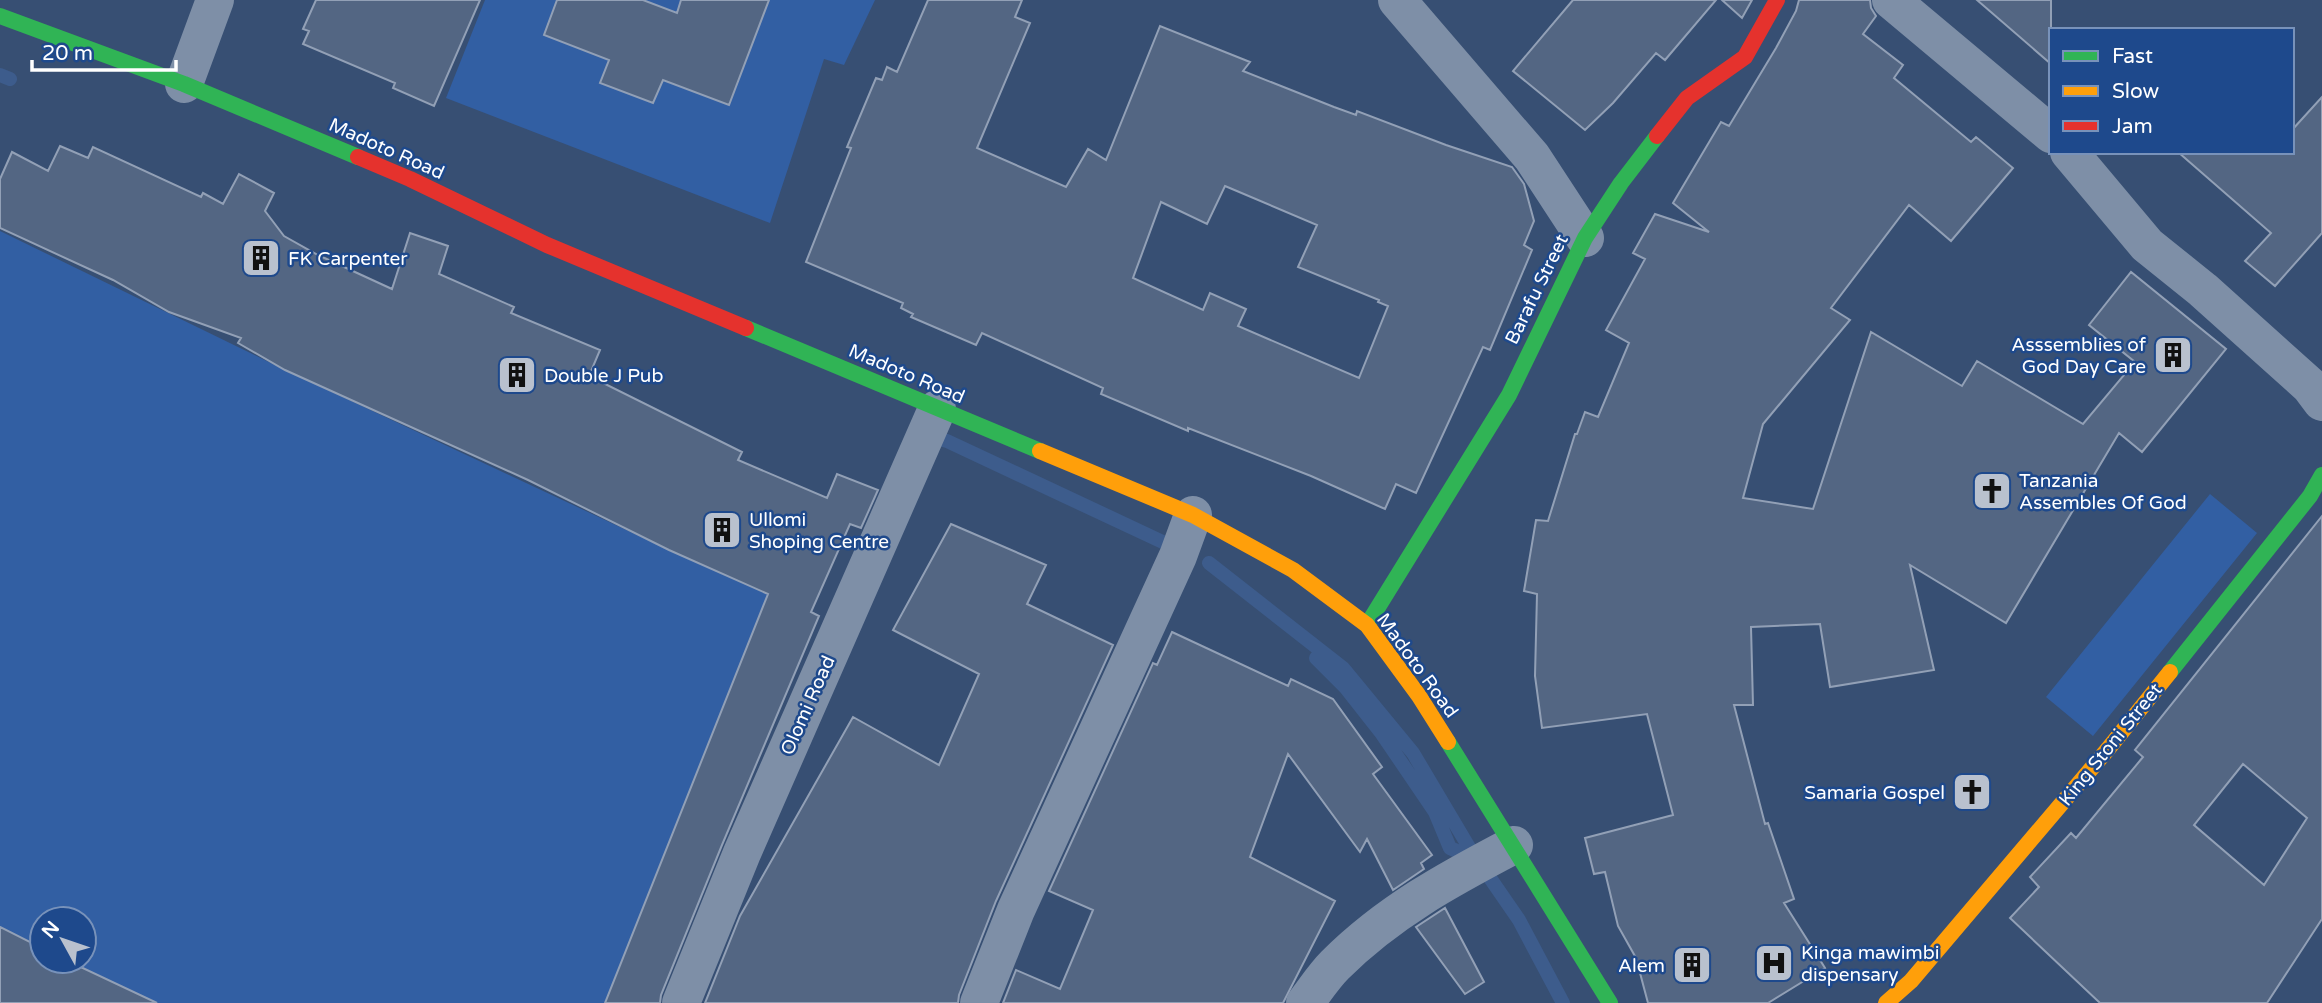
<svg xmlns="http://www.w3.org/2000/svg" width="2322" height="1003" font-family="'Varela Round',sans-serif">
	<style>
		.green { fill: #325fa3 }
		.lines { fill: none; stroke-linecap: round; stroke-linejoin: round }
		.stream { stroke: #3d5c8c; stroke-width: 14 }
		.building { fill: #536683; stroke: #92a0b6; stroke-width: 2; fill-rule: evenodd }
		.street { stroke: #7e8fa7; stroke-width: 38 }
		.fast { stroke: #30b455; stroke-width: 16 }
		.slow { stroke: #ff9f0a; stroke-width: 16 }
		.jam { stroke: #e5322d; stroke-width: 16 }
		.labels { text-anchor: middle; stroke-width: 5; stroke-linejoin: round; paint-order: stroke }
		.street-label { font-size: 19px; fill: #fff; stroke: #1e498c }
		.poi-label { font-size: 19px; fill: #fff; stroke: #1e498c; text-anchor: start }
	</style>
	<rect width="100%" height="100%" fill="#374f73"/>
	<path class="green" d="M485,0H875L844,65L824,59L770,223L446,98Z
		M0,231L281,368L669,550L773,596L743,657L605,1003H150L63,961H84V919H42V951L0,931Z
		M2210,494L2257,533L2093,736L2046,697Z"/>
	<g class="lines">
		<path class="stream" d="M0,75L10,79
			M926,436L947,441L1167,544
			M1209,563L1343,668L1413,753L1470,849L1519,920L1563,1003
			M1316,658L1345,687L1382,734L1435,812L1450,848L1477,860"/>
	</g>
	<path class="building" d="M316,0H480L434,106L393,88L395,83L303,44L309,31L303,29Z
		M557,0H643L677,13L681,0H769L729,105L663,80L653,103L600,83L609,60L544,35Z
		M928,0H1022L1015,17L1030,23L977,148L1066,187L1088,149L1106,160L1160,26L1250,62L1243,71L1334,107L1356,115L1357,111L1446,145L1512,167L1524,184L1534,221L1524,245L1532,250L1490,350L1483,347L1416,493L1396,484L1385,509L1311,476L1188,428V431L1101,394L1103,388L982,333L976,345L911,317L913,314L901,308L903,303L806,262L851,148L847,147L876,78L882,80L887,67L897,72ZM1225,186L1317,225L1298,267L1379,300L1378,302L1388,306L1359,378L1238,326L1246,309L1210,293L1203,310L1133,278L1161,202L1207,224Z
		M1573,0H1716L1665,60L1656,53L1613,103L1585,130L1513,71Z
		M1722,0H1752L1742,18Z
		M1799,0H1870L1871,8L1876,16L1863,34L1903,65L1894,78L1971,142L1976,137L2013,168L1951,241L1909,205L1831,308L1850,320L1763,424L1743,498L1813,509L1871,332L1962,386L1977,361L2083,424L2135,362L2089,325L2131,272L2226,349L2142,452L2119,433L2006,623L1910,565L1934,670L1830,687L1820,624L1751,627L1753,705H1734L1765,824L1768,823L1794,899L1784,903L1825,968L1768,1003H1648L1636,958L1618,926L1605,872L1594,874L1585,838L1673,815L1647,714L1542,728L1535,676L1537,594L1524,591L1536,520L1548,521L1575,434H1577L1585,412L1598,417L1629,343L1606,330L1645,259L1633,253L1655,214L1709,232L1673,203L1721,122L1729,126L1776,48L1796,11Z
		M1977,0H2051V64Z
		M2322,97V233L2275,286L2245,261L2271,233L2178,152H2292V130Z
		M60,146L88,158L93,147L201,197L203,193L223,204L239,174L274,193L265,211L284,236L318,255L392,289L410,233L448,246L439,274L514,307L511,313L600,350L589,376L742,452L738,460L827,498L837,474L878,490L861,528L850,524L811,612L819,616L722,845L661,995L660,1003H605L768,594L669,550L528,480L285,370L238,343L241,338L169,312L113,280L0,228V179L12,152L48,171Z
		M2322,516V919L2267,1003H2100L2010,918L2039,887L2030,877L2071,833L2076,838L2143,757L2135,750ZM2243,764L2307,818L2264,885L2194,825Z
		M951,524L1046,565L1027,604L1113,645L996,901L959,995L958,1003H705L740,916L853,717L939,765L979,674L893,630Z
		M1172,632L1288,686L1291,679L1333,699L1382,767L1373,774L1432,855L1421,863L1424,869L1393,890L1367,839L1360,852L1288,754L1250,857L1335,901L1283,1003H1003L1016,970L1060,989L1093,910L1049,891L1153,663L1157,665Z
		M1445,908L1484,982L1465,994L1416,927Z
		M0,927L42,948V961H68L157,1003H0Z"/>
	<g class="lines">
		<path class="street" d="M1397,0L1532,157L1585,238
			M1891,0L2051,134
			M184,84L215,0
			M2069,152L2147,245L2203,290L2310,386L2322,402
			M681,1003L742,853L937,409
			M979,1003L1016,910L1178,556L1193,515
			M1305,1003C1315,990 1324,976 1335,965C1388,912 1449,879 1514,845"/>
		<path class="fast" d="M0,16L184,84L358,157
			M746,328L1040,451
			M1367,625L1509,395L1585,238L1621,183L1657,136
			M2170,672L2310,496L2322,475
			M1448,742L1610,1003"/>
		<path class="slow" d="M1040,451L1193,515L1293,570L1367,625L1419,696L1448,742
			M1886,1003L1911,981L2108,749L2170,672"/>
		<path class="jam" d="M1657,136L1687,98L1745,57L1777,0
			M358,157L410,179L547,245L746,328"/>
	</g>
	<defs>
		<g id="building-square" transform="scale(2.0125)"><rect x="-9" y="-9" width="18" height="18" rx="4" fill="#b9c1ce" stroke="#1e498c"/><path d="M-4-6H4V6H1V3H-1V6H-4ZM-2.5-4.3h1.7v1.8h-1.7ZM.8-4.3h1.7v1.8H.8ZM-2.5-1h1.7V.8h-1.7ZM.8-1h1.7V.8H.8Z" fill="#111"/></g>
		<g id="church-square" transform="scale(2.0125)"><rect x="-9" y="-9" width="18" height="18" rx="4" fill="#b9c1ce" stroke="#1e498c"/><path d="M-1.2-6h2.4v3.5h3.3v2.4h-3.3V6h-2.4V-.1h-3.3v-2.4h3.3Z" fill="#111"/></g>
		<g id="hospital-square" transform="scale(2.0125)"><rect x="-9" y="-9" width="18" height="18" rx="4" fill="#b9c1ce" stroke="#1e498c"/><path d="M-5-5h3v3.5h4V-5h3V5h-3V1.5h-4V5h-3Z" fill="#111"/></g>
	</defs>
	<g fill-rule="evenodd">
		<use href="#building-square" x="261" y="258"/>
		<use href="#building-square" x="2173" y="355"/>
		<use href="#building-square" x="517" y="375"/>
		<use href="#church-square" x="1992" y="491"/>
		<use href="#building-square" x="722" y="530"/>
		<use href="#church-square" x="1972" y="792"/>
		<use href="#hospital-square" x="1774" y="963"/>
		<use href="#building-square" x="1692" y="965"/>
	</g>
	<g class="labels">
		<g class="street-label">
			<text transform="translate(387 148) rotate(24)" y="7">Madoto Road</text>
			<text transform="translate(1536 289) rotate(-64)" y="7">Barafu Street</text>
			<text transform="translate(907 373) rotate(23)" y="7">Madoto Road</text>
			<text transform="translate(1418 665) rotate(54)" y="7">Madoto Road</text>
			<text transform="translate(807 705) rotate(-66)" y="7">Olomi Road</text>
			<text transform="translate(2110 744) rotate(-51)" y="7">King Stoni Street</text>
		</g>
		<g class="poi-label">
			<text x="288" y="265">FK Carpenter</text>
			<text x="2146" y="351" text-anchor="end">Asssemblies of<tspan x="2146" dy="22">God Day Care</tspan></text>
			<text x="544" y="382">Double J Pub</text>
			<text x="2019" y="487">Tanzania<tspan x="2019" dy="22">Assembles Of God</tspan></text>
			<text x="749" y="526">Ullomi<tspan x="749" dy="22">Shoping Centre</tspan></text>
			<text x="1945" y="799" text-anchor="end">Samaria Gospel</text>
			<text x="1801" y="959">Kinga mawimbi<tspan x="1801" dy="22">dispensary</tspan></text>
			<text x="1665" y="972" text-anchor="end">Alem</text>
		</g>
	</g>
	<rect x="2049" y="28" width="245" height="126" fill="#1e498c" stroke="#7892ba" stroke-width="2"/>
	<rect x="2063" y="51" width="35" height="10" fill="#30b455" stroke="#7892ba" stroke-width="2"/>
	<text x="2112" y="63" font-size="21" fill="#ffffff">Fast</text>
	<rect x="2063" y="86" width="35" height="10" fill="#ff9f0a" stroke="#7892ba" stroke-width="2"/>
	<text x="2112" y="98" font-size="21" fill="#ffffff">Slow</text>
	<rect x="2063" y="121" width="35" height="10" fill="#e5322d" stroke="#7892ba" stroke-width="2"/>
	<text x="2112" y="133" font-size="21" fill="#ffffff">Jam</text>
	<g transform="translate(63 940) rotate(310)"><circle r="33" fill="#1e498c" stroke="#7892ba" stroke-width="2"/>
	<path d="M0-5L12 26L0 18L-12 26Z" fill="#b9c1ce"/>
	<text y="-10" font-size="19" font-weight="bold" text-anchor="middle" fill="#ffffff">N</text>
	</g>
	<path d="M32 60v10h144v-10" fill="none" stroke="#ffffff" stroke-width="3.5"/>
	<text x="42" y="60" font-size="21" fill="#ffffff" stroke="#1e498c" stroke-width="5" paint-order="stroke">20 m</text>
</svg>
